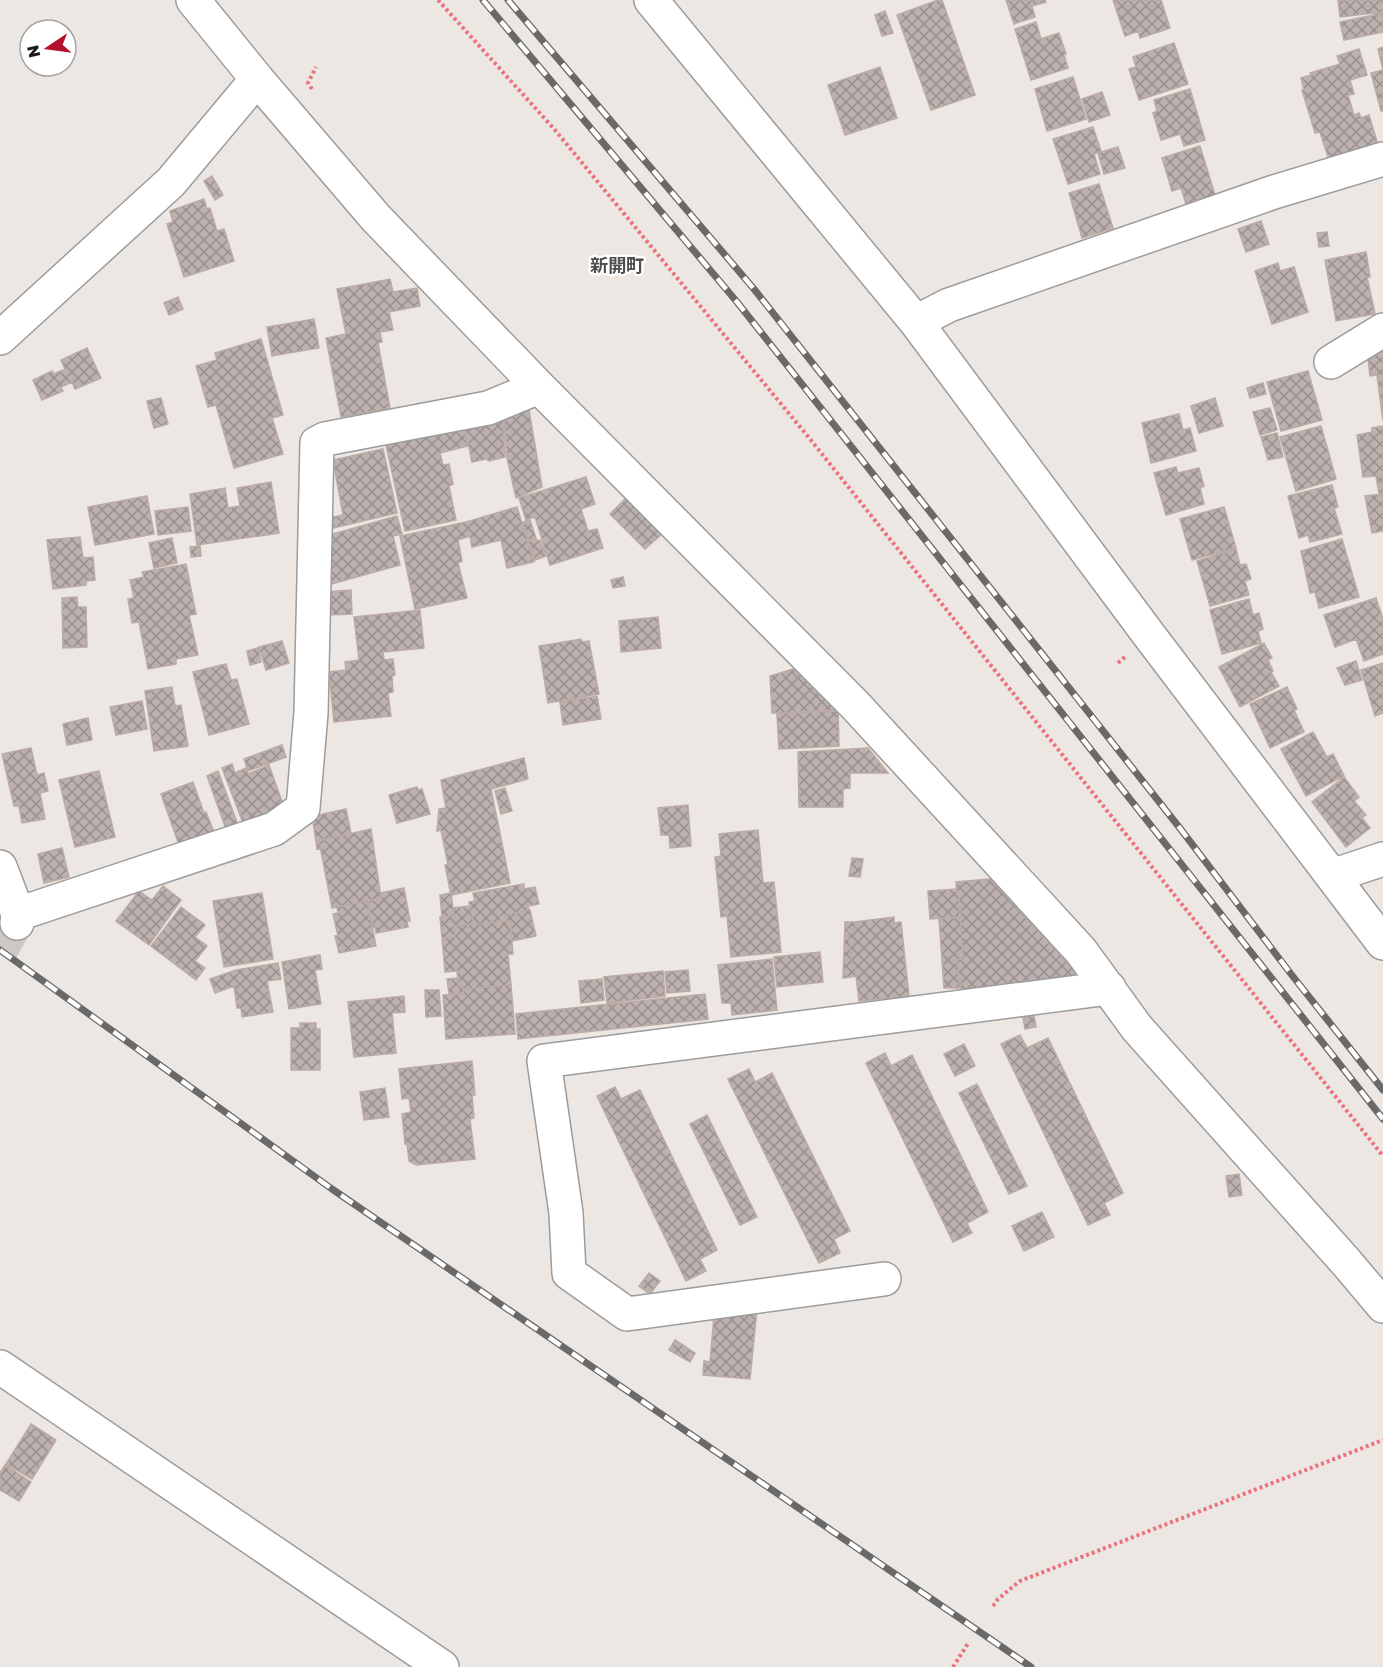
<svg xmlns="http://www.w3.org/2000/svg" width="1383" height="1667" font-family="'Golos Text','Noto Sans JP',sans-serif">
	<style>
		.building { fill: url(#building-cross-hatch); stroke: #bcaba5; stroke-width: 1.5 }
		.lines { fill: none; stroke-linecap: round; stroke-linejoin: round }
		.minor-tunnel { stroke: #cdc8c4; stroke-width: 33; stroke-dasharray: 33 16; stroke-linecap: butt }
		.minor-casing { stroke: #9c9c9c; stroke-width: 36 }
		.tertiary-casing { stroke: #9c9c9c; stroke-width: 36 }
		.path { stroke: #ed717c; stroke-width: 4; stroke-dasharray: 3 3; stroke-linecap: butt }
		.minor { stroke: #fff; stroke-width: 33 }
		.tertiary { stroke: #fff; stroke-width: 33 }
		.rail-casing { stroke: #696969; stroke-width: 7 }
		.rail { stroke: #fff; stroke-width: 4.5; stroke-dasharray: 14; stroke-linecap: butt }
		.labels { text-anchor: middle; stroke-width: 4.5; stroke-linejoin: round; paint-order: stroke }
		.quarter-label { font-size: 18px; font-weight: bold; fill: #4e4e4e; stroke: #fff }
	</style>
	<defs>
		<pattern id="building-cross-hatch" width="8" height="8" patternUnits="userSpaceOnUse" patternTransform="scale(1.5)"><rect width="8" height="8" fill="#bcb1af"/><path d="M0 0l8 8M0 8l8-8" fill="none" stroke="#988f8e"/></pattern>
	</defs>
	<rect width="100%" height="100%" fill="#ece7e2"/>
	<path class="building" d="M938,0H942L975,95L931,110L897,15Z
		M1006,0H1045L1046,2L1032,6L1035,17L1014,24Z
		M1113,0H1161L1170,28L1140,38L1138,31L1125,36Z
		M1338,0H1383V12L1340,17Z
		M885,11L893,33L882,36L875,15Z
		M1383,13V32L1344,40L1340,22Z
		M1036,22L1041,39L1059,33L1066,54L1064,55L1068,68L1031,80L1015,29Z
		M1174,43L1188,84L1139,100L1129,69L1136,67L1133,57Z
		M1383,47V111H1381L1371,73L1383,70L1378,49Z
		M1359,49L1367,75L1350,80L1354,94L1348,95L1354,115L1359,113L1361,118L1369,115L1378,145L1329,160L1320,132L1315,133L1302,90H1304L1301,78L1311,75L1310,73L1340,64L1337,56Z
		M880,67L897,118L845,135L828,85Z
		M1073,77L1086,119L1047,131L1035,89Z
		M1190,89L1205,140L1184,146L1180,134L1161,140L1153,113L1157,111L1154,100Z
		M1102,92L1110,115L1089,122L1082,99Z
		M1093,127L1101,151L1094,154L1100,174L1068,184L1053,139Z
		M1200,146L1215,195L1186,204L1181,188L1172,191L1162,158Z
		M1118,147L1125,168L1104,174L1098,153Z
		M212,176L223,195L215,200L204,181Z
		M1099,184L1113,228L1082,238L1069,193Z
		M204,199L207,209L210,208L217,231L224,229L234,261L184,277L167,224L173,222L170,211Z
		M1261,221L1269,244L1246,252L1238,229Z
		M1327,232L1329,246L1319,247L1317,233Z
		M1366,252L1370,277H1367L1375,314L1336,321L1325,260Z
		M1278,263L1280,271L1294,267L1308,312L1272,324L1255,271Z
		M390,279L393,292L417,288L420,306L389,312L393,330L380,332L382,342L378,343L390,408L341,417L326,338L346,334L337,289Z
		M178,297L183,309L169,315L164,303Z
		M314,319L319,348L272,356L267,327Z
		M261,339L283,415L272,418L283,454L234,468L216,405L208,407L196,366L217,360L215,353Z
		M87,348L101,378L75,389L72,382L61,387L63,391L42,400L33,380L52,371L54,374L65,369L61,360Z
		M1383,352V421L1377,375L1370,376L1368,358H1373L1372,353Z
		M1308,371L1322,420L1281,431L1267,382Z
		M1263,383L1266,394L1250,398L1247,388Z
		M161,398L168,424L154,428L147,401Z
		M1215,398L1223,426L1199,433L1191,406Z
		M528,404L542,487L516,498L507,458L504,411Z
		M1270,408L1277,430L1260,435L1253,412Z
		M1179,414L1183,430L1190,428L1196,451L1151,463L1142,423Z
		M503,415L505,457L489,461L486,459L472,462L465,428Z
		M462,420L468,446L440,453L443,465L449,464L453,484L449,486L456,520L405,531L386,445L399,442L398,434Z
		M1321,426L1336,479L1296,491L1280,437Z
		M1383,426V493H1379L1376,476L1363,477L1357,435L1372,432V428Z
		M1277,433L1283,457L1268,460L1261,437Z
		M383,449L397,513L329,529V518L343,515L333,460Z
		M1176,467L1178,473L1199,468L1204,486L1200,488L1204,504L1166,515L1154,473Z
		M586,477L595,504L581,509L588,531L597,529L603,548L550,565L535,517L526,520L519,498Z
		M271,482L279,533L197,545L190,494L225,488L228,508L240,506L237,488Z
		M1332,485L1338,507L1334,508L1342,534L1310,542L1308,535L1299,538L1288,496Z
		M1383,494V531L1372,533L1365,496Z
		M147,496L154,534L95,545L88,507Z
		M626,498L662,534L645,549L610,514Z
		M188,507L191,531L158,535L155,511Z
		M517,507L534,562L507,568L501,540L472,547L470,536L458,540L462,561L458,563L467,598L415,609L400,536L466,522Z
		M1224,507L1236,548L1192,560L1180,519Z
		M397,516L402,534L393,536L400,565L328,585L329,535Z
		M530,520L537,541L540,540L546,556L535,560L523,522Z
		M80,537L83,558L93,557L95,580L86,581V585L53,589L47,540Z
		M172,538L177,563L154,568L149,543Z
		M1342,539L1359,597L1319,608L1315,592L1310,593L1301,551Z
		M200,546L201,556L191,557L190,547Z
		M1236,549L1240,565L1246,564L1251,579L1245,581L1249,595L1210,606L1197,561Z
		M186,564L196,614L189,615L198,655L176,659V664L148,669L139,622L132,623L128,599L134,598L130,580L144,577L142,572Z
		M623,577L625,586L613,588L611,580Z
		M351,590L352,614L326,615L325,592Z
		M77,597L78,607H86L87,647L63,648L62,598Z
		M1376,598L1383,619V654L1364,661L1356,639L1335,647L1324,615Z
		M1249,599L1253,615L1259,613L1263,629L1258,631L1261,643L1222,654L1210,610Z
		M420,610L424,648L383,652L384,660L393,659L395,675L392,676L393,692L388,693L391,716L334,722L329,672L346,670L345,662L359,660L354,617Z
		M658,617L661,648L621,652L619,621Z
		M581,639L582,642L589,641L599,694L548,703L539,646Z
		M282,641L289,663L266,670L259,647Z
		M1264,643L1272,658L1268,660L1273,671L1271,672L1279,686L1240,707L1219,667Z
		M258,648L261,662L250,665L247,651Z
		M1356,661L1362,680L1345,685L1337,668Z
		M1383,663V713L1375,716L1361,670Z
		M226,664L231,680L237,679L249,724L209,735L193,672Z
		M796,668L836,710L772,713L770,676Z
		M172,687L175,706L181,705L188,746L154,751L145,691Z
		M1287,687L1297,709L1294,710L1304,732L1270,748L1250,704Z
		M597,696L601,719L563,725L560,702Z
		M142,701L147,729L116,735L110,707Z
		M838,711L839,746L779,749L777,714Z
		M88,718L92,740L67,745L63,724Z
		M1313,732L1327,757L1333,754L1344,776L1306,796L1281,749Z
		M282,745L286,757L248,771L244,759Z
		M31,748L37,775L44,773L48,791L40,793L45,819L22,823L19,806H14L2,754Z
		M868,748L888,773H850V788L843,789V807H799L798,752Z
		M524,758L528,779L491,789L510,883L451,895L445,865H448L441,830L437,831L439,809L446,808L441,780Z
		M232,764L235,773L246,768L248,774L269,765L284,807L243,823L222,768Z
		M99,771L115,837L75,847L59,780Z
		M218,771L238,825L226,829L207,776Z
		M1344,777L1359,797L1354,801L1366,815L1362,818L1370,828L1346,847L1312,802Z
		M193,782L204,813L206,812L214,832L179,845L161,794Z
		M417,787L418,790L422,789L430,814L397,823L389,795Z
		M505,788L512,811L501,814L495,791Z
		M688,805L691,846L670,848L669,835H661L658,808Z
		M346,809L351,833L319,841L321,848L317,849L313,821L319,815Z
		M371,829L381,898L332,908L319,841Z
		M758,830L763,883L774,882L781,952L731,957L727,916L721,917L715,857L721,856L719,834Z
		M62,848L69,877L44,883L38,854Z
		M852,858L863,859L860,877L849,876Z
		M990,879L1077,973V976L961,990L957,960L963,959L959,896H957L956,882Z
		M524,884V889L535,887L539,904L528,906L529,910L500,916L501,922L474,924L469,902L475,901L473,893Z
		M163,886L181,900L149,945L116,921L139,891L152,900Z
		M404,888L410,921H407L408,927L376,933L375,927L373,928L368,901L381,898L380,893Z
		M957,889V896H959L961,917L930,919L928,891Z
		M262,893L273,959L224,967L213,901Z
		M451,893L454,916L442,917L440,895Z
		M367,901L376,946L339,953L335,936H338L333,914L338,913L337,907Z
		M470,906L474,924L454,926L455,937L442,938L440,917L454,916L453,908Z
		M181,907L205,925L195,937L207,946L195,961L205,968L196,980L151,946Z
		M529,910H530L536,936L512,941L510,921L501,922L500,916Z
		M894,917V923L901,922L909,996L859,1001L855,968H852L848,929L856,928L855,922Z
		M961,917L963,959L957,960L960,988H944L939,919Z
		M510,921L513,954H508L511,985L463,989L464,994H459L457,971L445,972L442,938L455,937L454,926Z
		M845,922H855L856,928L848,929L852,968H855L856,976L843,978Z
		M820,952L823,982L777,987L774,957Z
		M320,955L322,969L315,970L321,1004L289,1009L282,962Z
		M772,959L777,1010L732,1015L731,1003H722L718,965Z
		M278,963L281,979L267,981L273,1012L242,1017L241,1008H237L234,986L215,993L210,979L236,970Z
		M688,970L690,991L667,993L665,972Z
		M663,971L665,996L607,1003L604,977Z
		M458,978L459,994H449L447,979Z
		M602,979L604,1000L581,1003L579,981Z
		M511,985L515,1034L446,1039L443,995L464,994L463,989Z
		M425,990H439L441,1016L426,1017Z
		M705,994L708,1019L518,1039L516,1014Z
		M404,996L405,1012L392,1013L396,1053L354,1057L348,1002Z
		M1034,1016L1036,1027L1025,1029L1023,1017Z
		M300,1023H316V1029H320V1070H291V1028H300Z
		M1020,1035L1027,1048L1048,1038L1123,1193L1104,1203L1110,1215L1088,1225L1001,1044Z
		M964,1044L975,1066L955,1076L944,1054Z
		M885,1053L891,1066L912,1055L988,1212L967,1223L972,1233L953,1242L866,1063Z
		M472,1061L475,1095H472L474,1118L470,1119L475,1159L416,1165L409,1161L407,1144H405L402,1114L411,1112L409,1098L402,1099L399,1069Z
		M749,1069L755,1082L772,1073L850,1231L834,1239L840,1253L819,1263L728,1079Z
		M977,1084L1027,1186L1009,1194L959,1093Z
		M615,1087L621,1099L640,1090L717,1250L700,1259L706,1271L686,1281L597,1096Z
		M385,1088L389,1117L364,1120L360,1092Z
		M707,1115L757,1217L740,1225L690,1124Z
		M1239,1174L1242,1195L1229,1197L1226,1176Z
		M1042,1212L1054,1237L1024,1251L1012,1226Z
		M649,1273L660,1281L650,1294L639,1286Z
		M715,1305L757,1309L750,1379L703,1375L704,1361L710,1362Z
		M675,1340L695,1353L690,1362L669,1350Z
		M31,1424L56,1440L32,1479L6,1464Z
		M5,1465L31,1482L19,1501L0,1490V1473Z"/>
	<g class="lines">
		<path class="minor-tunnel" d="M0,953L17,923"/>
		<g class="minor-casing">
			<path id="minor" d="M193,0L257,79L376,218L539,387L855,705L1081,951L1137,1028L1346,1262L1383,1306
				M651,0L916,322L1149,635L1383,943
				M916,322L949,305L1274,192L1383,159
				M0,338L171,182L257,79
				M1331,362L1383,330
				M0,867L18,914
				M1332,876L1383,859
				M17,923L18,914L274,829L303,808L311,713L317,443L325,439L488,408L539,387
				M884,1279L627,1314L569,1273L566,1213L544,1061L1109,988"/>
		</g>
		<g class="tertiary-casing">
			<path id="tertiary" d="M0,1367L442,1667"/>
		</g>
		<path class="path" d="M438,0L555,130L810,439L1383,1156
			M312,89L308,83L316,67
			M1118,663L1126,656
			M993,1606L998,1599L1020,1581L1383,1440
			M953,1667L969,1642"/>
		<use href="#minor" class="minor"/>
		<use href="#tertiary" class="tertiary"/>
		<g class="rail-casing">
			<path id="rail" d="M483,0L737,302L1383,1119
				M508,0L754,289L1179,827L1291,974L1383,1090
				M0,950L332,1189L1031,1667"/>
		</g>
		<use href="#rail" class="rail"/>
	</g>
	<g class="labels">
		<g class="quarter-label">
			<text x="617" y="272">新開町</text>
		</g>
	</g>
	<g transform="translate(48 48) rotate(257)"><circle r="28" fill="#ffffff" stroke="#a4a4a4" stroke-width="1.5"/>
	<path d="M0-4.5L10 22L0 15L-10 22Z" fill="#b61030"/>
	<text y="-9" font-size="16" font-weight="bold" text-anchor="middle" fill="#1b1b1b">N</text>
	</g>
</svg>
